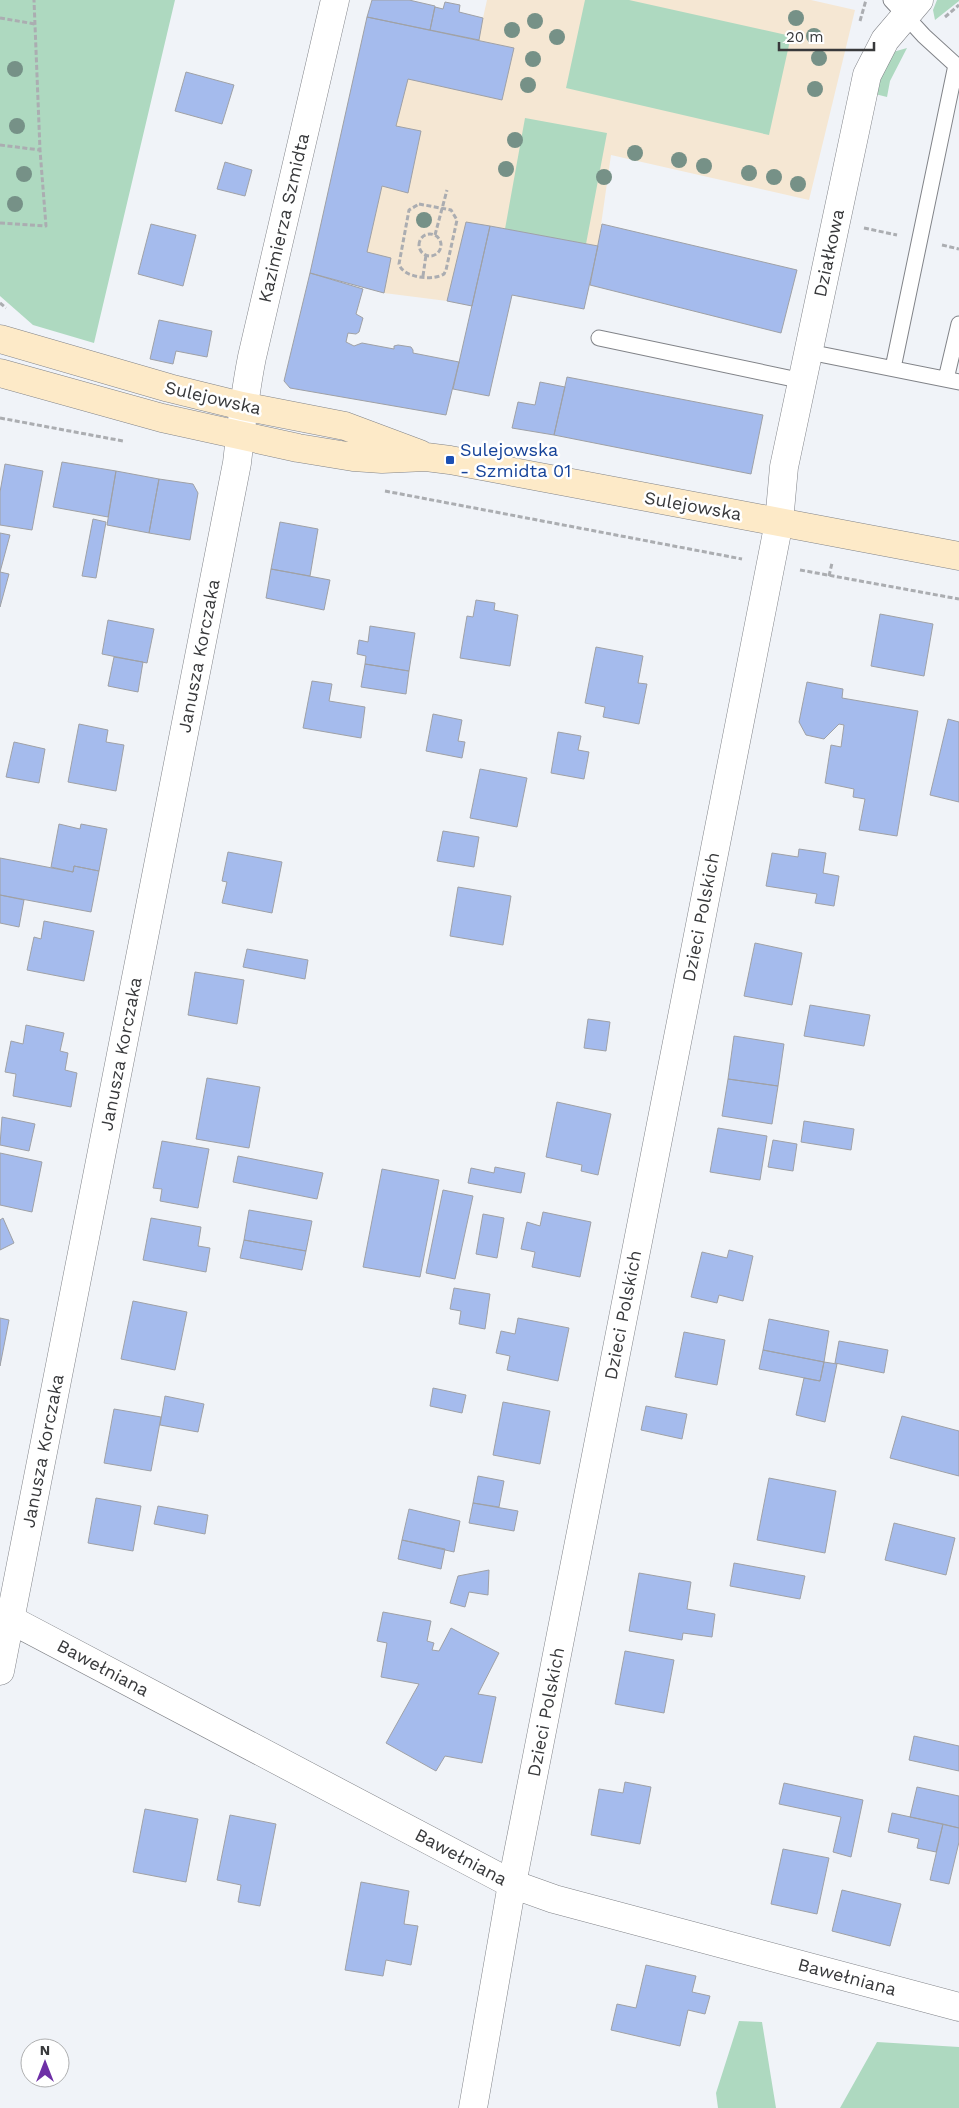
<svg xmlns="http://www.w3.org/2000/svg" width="959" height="2108" font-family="'Work Sans',sans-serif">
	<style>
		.education { fill: #f5e7d3 }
		.green { fill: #aed9c0 }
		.building { fill: #a5bbed; stroke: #9fa1a6 }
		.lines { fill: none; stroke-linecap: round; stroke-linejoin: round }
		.lane-casing { stroke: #818388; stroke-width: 17 }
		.street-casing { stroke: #818388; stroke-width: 29 }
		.secondary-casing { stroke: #818388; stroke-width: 29 }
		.path { stroke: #abadb1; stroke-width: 3; stroke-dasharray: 5 2.5; stroke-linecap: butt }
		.lane { stroke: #fff; stroke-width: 15 }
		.street { stroke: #fff; stroke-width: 28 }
		.secondary { stroke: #fdeac8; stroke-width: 28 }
		.tree { fill: #769187 }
		.transit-dot { fill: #1a4fb4; stroke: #fff; stroke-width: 2 }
		.labels { text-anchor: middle; stroke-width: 5; stroke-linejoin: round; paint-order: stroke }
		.street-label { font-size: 18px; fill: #38393b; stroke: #fff }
		.transit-label { font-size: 18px; fill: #164399; stroke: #fff; text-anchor: start }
	</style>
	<rect width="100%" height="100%" fill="#f0f3f8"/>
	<path class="education" d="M487,0H811L855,10L809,200L611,155L598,246L490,226L472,306L447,301L384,293L310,273L367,17L478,40Z"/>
	<path class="green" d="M0,0H175L94,343L33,325L0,296Z
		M585,0H629L791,36L769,135L566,88Z
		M937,0H959V1L935,20L933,10Z
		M907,48L890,81L887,97L875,94L879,79L893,52Z
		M525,118L607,133L586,244L505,229Z
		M739,2021L762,2022L776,2108H718L716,2093Z
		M877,2042L959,2047V2108H840Z"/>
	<path class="building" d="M372,0H409L435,6L430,30L367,17Z
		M445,2L460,5L459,12L483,18L479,40L430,30L435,7L443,9Z
		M367,17L514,48L502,100L408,79L396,126L421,131L408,193L382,186L367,252L391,258L384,293L310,273Z
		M186,72L234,85L222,124L175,111Z
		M225,162L252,170L245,196L217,189Z
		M466,222L490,226L472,306L447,301Z
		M151,224L196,235L183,286L138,274Z
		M602,224L797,270L781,333L590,285Z
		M490,226L598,246L584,309L512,295L489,396L453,389Z
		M310,273L363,289L356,314L363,318L359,332L356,334L348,333L346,342L354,346L362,343L394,349V346L398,345L411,347L413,350V353L459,362L446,415L290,388L284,381Z
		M159,320L212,331L207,357L176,351L173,364L150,359Z
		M567,377L763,415L751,474L554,435Z
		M540,382L565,387L554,435L512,428L518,402L535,405Z
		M62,462L116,471L108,517L53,507Z
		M5,464L43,471L32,530L0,525V492Z
		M116,471L159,479L149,533L107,525Z
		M159,479L193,484L198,493L190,540L149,533Z
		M93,519L106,522L96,578L82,576Z
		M280,522L318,529L310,576L271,569Z
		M0,533L10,535L0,572L9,574L0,607Z
		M271,569L330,580L324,610L266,598Z
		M476,600L495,603L494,610L518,615L510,666L460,658L467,616L473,617Z
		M880,614L933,624L924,676L871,666Z
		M108,620L154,629L147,663L102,654Z
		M370,626L415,633L409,671L365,664L366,656L357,654L359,640L368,642Z
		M596,647L643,656L638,683L647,684L639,724L603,717L605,707L585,703Z
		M114,657L143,662L138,692L108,686Z
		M365,664L409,671L406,694L361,687Z
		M312,681L332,684L329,701L365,707L361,738L303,728Z
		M807,682L843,689L842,698L918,711L897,836L859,830L865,799L853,797L854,789L825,783L831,745L841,747L844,725L839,724L824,739L806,735L799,722Z
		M433,714L462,720L458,741L465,742L462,758L426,751Z
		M948,719L959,722V802L930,795Z
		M79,724L108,730L106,742L124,745L116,791L68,782Z
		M558,732L581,736L578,750L589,752L584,779L551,773Z
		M14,742L45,749L39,783L6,777Z
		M480,769L527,778L517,827L470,818Z
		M59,824L80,829L81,824L107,829L99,871L74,866L73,872L51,867Z
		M443,831L479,837L474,867L437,861Z
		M799,849L826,853L823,873L839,876L834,906L815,903L817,894L766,886L772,853L798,857Z
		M228,852L282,862L272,913L222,903L227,882L222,881Z
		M0,858L73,872L74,866L99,871L91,912L0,895Z
		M458,887L511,896L503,945L450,936Z
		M0,895L24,900L19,927L0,923Z
		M44,921L94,931L84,981L27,970L34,937L41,939Z
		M755,943L802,953L792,1005L744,996Z
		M247,949L308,960L305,979L243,967Z
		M195,972L244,980L237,1024L188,1015Z
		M810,1005L870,1015L864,1046L804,1036Z
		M588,1019L610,1022L606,1051L584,1048Z
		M26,1025L64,1033L60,1051L68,1053L65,1070L77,1073L71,1107L13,1096L16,1074L5,1072L11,1041L23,1044Z
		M734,1036L784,1044L778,1086L728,1079Z
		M207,1078L260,1087L249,1148L196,1139Z
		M728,1079L778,1086L772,1124L722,1116Z
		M557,1102L611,1114L598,1175L581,1171L582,1165L546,1157Z
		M2,1117L35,1124L29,1151L0,1145Z
		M804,1121L854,1129L851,1150L801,1142Z
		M718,1128L767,1136L760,1180L710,1172Z
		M773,1140L797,1144L793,1171L768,1167Z
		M162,1141L209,1149L198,1208L160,1201L162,1189L153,1188Z
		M0,1153L42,1162L32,1212L0,1205Z
		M238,1156L323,1173L317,1199L233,1182Z
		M495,1167L525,1173L521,1193L468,1183L471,1168L494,1173Z
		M382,1169L439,1180L420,1277L363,1267Z
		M443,1190L473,1196L455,1279L426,1273Z
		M249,1210L312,1221L306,1251L244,1240Z
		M543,1212L591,1222L580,1277L532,1267L535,1252L521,1249L527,1222L540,1226Z
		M483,1214L504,1218L497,1258L476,1254Z
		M3,1218L14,1243L0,1250V1220Z
		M151,1218L201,1227L198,1246L210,1248L206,1272L143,1260Z
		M244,1240L306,1251L302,1270L240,1258Z
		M729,1250L753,1256L743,1301L719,1295L717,1303L691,1297L702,1252L727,1258Z
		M454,1288L490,1294L485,1329L459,1324L461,1311L450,1309Z
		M133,1301L187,1312L175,1370L121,1359Z
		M0,1318L9,1320L0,1366Z
		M518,1318L569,1328L558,1381L507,1370L510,1356L496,1353L501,1331L515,1334Z
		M769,1319L829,1331L824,1362L763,1350Z
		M684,1332L725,1340L717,1385L675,1377Z
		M839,1341L888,1350L884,1373L835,1363Z
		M763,1350L824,1362L820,1381L759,1369Z
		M824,1362L837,1364L825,1422L796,1415L804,1378L820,1381Z
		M433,1388L466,1395L462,1413L430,1406Z
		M165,1396L204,1404L198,1432L160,1425Z
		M503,1402L550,1411L540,1464L493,1455Z
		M646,1406L687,1414L682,1439L641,1430Z
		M114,1409L161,1417L151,1471L104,1463Z
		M902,1416L959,1431V1476L890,1458Z
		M478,1476L504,1481L499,1507L473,1503Z
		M769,1478L836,1491L825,1553L757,1540Z
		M96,1498L141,1506L133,1551L88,1543Z
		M473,1503L518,1511L514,1531L469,1523Z
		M158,1506L208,1515L205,1534L154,1524Z
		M409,1509L460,1521L454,1552L402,1540Z
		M894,1523L955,1538L946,1575L885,1560Z
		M402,1540L445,1549L441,1569L398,1559Z
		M734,1563L805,1576L800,1599L730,1586Z
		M489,1570L488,1595L469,1592L465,1607L450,1603L458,1576Z
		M639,1573L691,1582L687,1609L715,1614L712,1637L683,1633L682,1640L629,1631Z
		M383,1612L431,1621L427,1641L434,1643L432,1650L439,1651L451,1628L499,1653L478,1694L496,1697L482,1763L445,1756L436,1771L386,1743L419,1684L381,1677L387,1643L377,1641Z
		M625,1651L674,1660L664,1713L615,1704Z
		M914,1736L959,1746V1771L909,1760Z
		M625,1782L651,1787L640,1844L591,1835L599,1789L623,1793Z
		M784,1783L863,1800L851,1857L833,1852L841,1817L779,1804Z
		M917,1787L959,1796V1828L910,1817Z
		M145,1809L198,1819L186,1882L133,1872Z
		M892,1813L943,1824L936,1852L917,1848L919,1839L888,1832Z
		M230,1815L276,1824L260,1906L238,1902L241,1885L217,1880Z
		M943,1824L959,1828V1842L949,1884L930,1880Z
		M783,1849L829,1858L817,1914L771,1904Z
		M361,1882L409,1891L404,1924L418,1926L411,1965L386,1960L383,1976L345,1970Z
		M842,1890L901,1904L890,1946L832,1931Z
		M646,1965L696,1976L692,1992L710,1996L705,2014L688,2010L680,2046L611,2030L617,2004L636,2008Z"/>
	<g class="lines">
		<g class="lane-casing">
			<path id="lane" d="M891,0L924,36L959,68
				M599,338L803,381
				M809,352L959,382
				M893,368L956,65
				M946,379L959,324"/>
		</g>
		<g class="street-casing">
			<path id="street" d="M0,1614L512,1884L554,1899L959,2007
				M0,1671L237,463C241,427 245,392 252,357L335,0
				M473,2108L512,1884L779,522L784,467L867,75L885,40L919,0"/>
		</g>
		<g class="secondary-casing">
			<path id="secondary" d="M0,339L169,388L242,406L345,426L420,454
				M0,373L162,418L298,448L353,457L382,459L426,457L450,460L959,556"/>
		</g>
		<path class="path" d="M945,17L959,5
			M0,18L35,24
			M860,21L866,0
			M0,145L40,150
			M419,204L451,210L457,220L446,270L444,274C433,281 403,278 399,264L409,210Z
			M0,223L46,226L40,150L34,0
			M864,228L897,235
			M419 245a11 11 0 1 1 22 0a11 11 0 1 1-22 0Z
			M435,235L447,190
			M942,245L959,249
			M423,276L426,255
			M0,303L6,308
			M0,418L123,441
			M385,491L742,559
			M800,570L959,599
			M829,576L832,563"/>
		<use href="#lane" class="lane"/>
		<use href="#street" class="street"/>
		<use href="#secondary" class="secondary"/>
	</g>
	<g class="tree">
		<circle cx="796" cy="18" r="8"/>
		<circle cx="535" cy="21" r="8"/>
		<circle cx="512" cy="30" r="8"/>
		<circle cx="814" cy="36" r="8"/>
		<circle cx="557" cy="37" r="8"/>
		<circle cx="819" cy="58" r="8"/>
		<circle cx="533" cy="59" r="8"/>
		<circle cx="15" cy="69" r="8"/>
		<circle cx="528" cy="85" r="8"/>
		<circle cx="815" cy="89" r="8"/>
		<circle cx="17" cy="126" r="8"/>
		<circle cx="515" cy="140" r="8"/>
		<circle cx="635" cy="153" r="8"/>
		<circle cx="679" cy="160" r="8"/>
		<circle cx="704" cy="166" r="8"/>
		<circle cx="506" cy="169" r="8"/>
		<circle cx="749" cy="173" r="8"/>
		<circle cx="24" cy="174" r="8"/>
		<circle cx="604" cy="177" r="8"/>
		<circle cx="774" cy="177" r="8"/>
		<circle cx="798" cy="184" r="8"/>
		<circle cx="15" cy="204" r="8"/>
		<circle cx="424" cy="220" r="8"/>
	</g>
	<rect class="transit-dot" x="445" y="455" width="10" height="10" rx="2.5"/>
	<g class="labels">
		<g class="street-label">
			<text transform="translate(284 218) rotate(-77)" y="6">Kazimierza Szmidta</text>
			<text transform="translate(829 253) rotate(-78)" y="6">Działkowa</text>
			<text transform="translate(213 398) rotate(13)" y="6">Sulejowska</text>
			<text transform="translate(693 506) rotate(10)" y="6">Sulejowska</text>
			<text transform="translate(199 656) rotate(-79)" y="6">Janusza Korczaka</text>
			<text transform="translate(701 917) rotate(-79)" y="6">Dzieci Polskich</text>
			<text transform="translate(121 1054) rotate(-79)" y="6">Janusza Korczaka</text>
			<text transform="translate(623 1315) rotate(-79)" y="6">Dzieci Polskich</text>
			<text transform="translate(43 1451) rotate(-79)" y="6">Janusza Korczaka</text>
			<text transform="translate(103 1668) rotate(28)" y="6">Bawełniana</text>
			<text transform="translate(546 1712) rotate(-79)" y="6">Dzieci Polskich</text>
			<text transform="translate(461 1857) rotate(28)" y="6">Bawełniana</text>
			<text transform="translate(847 1977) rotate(15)" y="6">Bawełniana</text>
		</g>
		<g class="transit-label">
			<text x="460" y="456">Sulejowska<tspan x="460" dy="21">- Szmidta 01</tspan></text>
		</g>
	</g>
	<g transform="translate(45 2063)"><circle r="24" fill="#ffffff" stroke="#afb0b1"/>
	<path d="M0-4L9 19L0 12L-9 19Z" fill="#6e30a6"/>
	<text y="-8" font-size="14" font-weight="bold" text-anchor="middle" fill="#38393b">N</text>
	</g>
	<path d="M779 42v8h95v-8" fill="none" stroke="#38393b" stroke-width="2.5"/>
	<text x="786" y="42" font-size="15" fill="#38393b" stroke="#ffffff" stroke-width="4" paint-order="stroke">20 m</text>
</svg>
